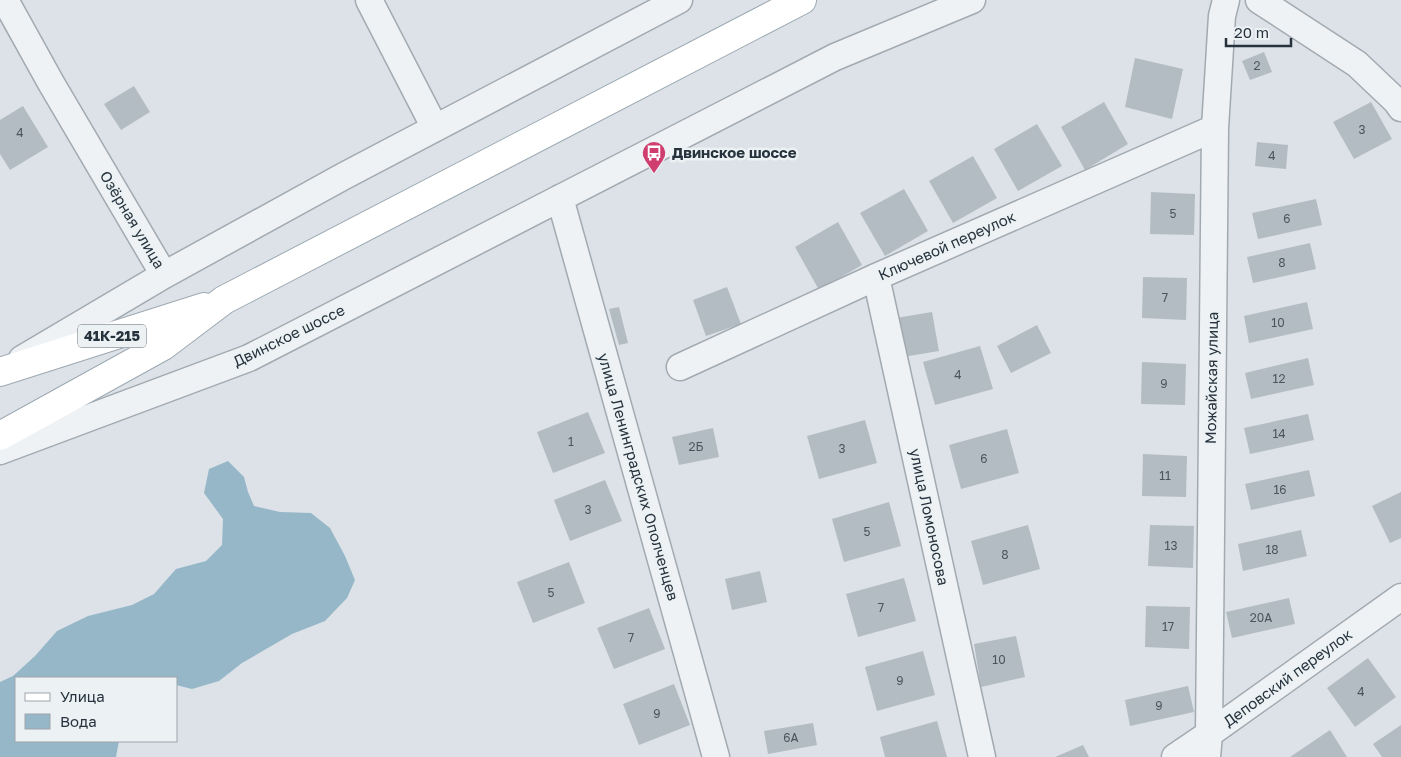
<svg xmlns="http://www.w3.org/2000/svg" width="1401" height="757" font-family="'Golos Text',sans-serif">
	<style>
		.water { fill: #96b7c8 }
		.building { fill: #b4bcc3 }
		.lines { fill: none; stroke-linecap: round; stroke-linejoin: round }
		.minor-casing { stroke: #a2aab1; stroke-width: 29 }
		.major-casing { stroke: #9ca9b2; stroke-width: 30 }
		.minor { stroke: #eff2f5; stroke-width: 26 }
		.major { stroke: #fff; stroke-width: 28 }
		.labels { text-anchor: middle; stroke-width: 5; stroke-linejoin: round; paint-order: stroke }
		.number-label { font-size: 12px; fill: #4a555e }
		.shield { fill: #ecf1f4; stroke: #616c74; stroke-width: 1 }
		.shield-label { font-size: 14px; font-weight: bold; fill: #26333d }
		.poi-label { font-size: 15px; font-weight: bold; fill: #26333d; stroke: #ecf1f4; text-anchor: start }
		.street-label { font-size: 15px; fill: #26333d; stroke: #ecf1f4 }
	</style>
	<rect width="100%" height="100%" fill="#dce2e7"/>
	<path class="water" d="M228,461L244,477L248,492L254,506L280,512L311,513L330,528L345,556L355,580L347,598L325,621L292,634L242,663L219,681L192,689L176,685V678H16V741H119L116,757H0V682L13,676L35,656L57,631L88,616L132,605L154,594L176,569L206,561L222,545L223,519L204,493L209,469Z"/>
	<path class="building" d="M1264,52L1272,72L1250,80L1242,61Z
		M1135,58L1183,69L1172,119L1125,107Z
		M134,86L150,112L121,130L104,104Z
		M1104,102L1128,144L1085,170L1061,127Z
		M1371,102L1392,139L1354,159L1333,122Z
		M23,106L48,147L10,170L0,154V120Z
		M1037,124L1062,166L1018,191L994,149Z
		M1257,142L1288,145L1286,169L1255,166Z
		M973,156L997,198L953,223L929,181Z
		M904,189L928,231L885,256L860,213Z
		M1151,192L1195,194L1194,235L1150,234Z
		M1316,199L1322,225L1258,239L1252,213Z
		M838,222L862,265L819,290L795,247Z
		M1310,243L1316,269L1253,283L1247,257Z
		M1143,277L1187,278L1186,320L1142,318Z
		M727,287L741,324L706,336L693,300Z
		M1307,302L1313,329L1249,343L1244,316Z
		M619,307L628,343L619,345L609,309Z
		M932,312L939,351L903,357L896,318Z
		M1037,325L1051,353L1011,373L997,346Z
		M980,346L993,389L935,405L923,362Z
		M1308,358L1314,385L1251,399L1245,373Z
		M1142,362L1186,364L1185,405L1141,404Z
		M588,412L605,453L553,473L537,432Z
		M1308,414L1314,440L1250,454L1244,428Z
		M865,420L877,463L819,479L807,436Z
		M713,428L719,457L679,465L672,437Z
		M1007,429L1019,473L961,489L949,445Z
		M1143,454L1187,456L1186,497L1142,496Z
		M1309,470L1315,496L1251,510L1245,484Z
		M605,480L622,521L570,541L554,500Z
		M1401,492V538L1390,543L1372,506Z
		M889,502L901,546L844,562L832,519Z
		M1028,525L1040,569L983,585L971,541Z
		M1150,525L1194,526L1193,568L1148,566Z
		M1301,530L1307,556L1243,571L1238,544Z
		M569,562L585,603L533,623L517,582Z
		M760,571L767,602L732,610L725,579Z
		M904,578L916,621L858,637L846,594Z
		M1289,598L1295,624L1232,638L1226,612Z
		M1146,606L1190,607L1189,649L1145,647Z
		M649,608L665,649L614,669L597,628Z
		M1016,636L1025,677L981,687L974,644Z
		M923,651L935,695L877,711L865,667Z
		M1368,658L1396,697L1355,727L1327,688Z
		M674,684L690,725L639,745L623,704Z
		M1188,686L1194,712L1130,726L1125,700Z
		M937,721L947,757H885L880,737Z
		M813,723L817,745L768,754L764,731Z
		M1401,725V757H1382L1373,744Z
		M1330,730L1347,757H1290Z
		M1083,745L1089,757H1055Z"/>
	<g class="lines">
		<g class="minor-casing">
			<path id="minor" d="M5,0L51,83L164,275
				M369,0L435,128
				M1259,0L1357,64L1396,101L1401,108
				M560,198L716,757
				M876,277L982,757
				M22,359L164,275L344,176L679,0
				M680,367L876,277L1215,128
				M0,451L249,358L835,57L972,0
				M1175,757L1209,734L1401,597
				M1207,757L1209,734L1215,128L1222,16L1226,0"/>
		</g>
		<g class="major-casing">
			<path id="major" d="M0,372L204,307
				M0,436L163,346L224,300L802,0"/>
		</g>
		<use href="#minor" class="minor"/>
		<use href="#major" class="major"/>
	</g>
	<defs>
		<g id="bus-pin" transform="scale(1.25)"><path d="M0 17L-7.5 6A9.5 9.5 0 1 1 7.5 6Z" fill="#cf3e6e" stroke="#ecf1f4"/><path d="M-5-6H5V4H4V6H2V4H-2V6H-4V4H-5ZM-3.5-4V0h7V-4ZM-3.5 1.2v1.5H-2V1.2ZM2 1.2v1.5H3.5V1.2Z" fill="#fff"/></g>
	</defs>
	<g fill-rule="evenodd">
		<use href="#bus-pin" x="654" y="153"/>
	</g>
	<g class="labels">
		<g class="number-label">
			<text x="1257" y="70">2</text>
			<text x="1362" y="134">3</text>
			<text x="20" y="137">4</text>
			<text x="1272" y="160">4</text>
			<text x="1173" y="218">5</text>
			<text x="1287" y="223">6</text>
			<text x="1282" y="267">8</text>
			<text x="1165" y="302">7</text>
			<text x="1278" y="327">10</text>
			<text x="958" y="379">4</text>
			<text x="1279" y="383">12</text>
			<text x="1164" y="388">9</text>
			<text x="1279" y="438">14</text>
			<text x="571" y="446">1</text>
			<text x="696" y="451">2Б</text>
			<text x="842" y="453">3</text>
			<text x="984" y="463">6</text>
			<text x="1165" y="480">11</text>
			<text x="1280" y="494">16</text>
			<text x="588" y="514">3</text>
			<text x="867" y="536">5</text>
			<text x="1171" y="550">13</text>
			<text x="1272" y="554">18</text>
			<text x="1005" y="559">8</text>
			<text x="551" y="597">5</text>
			<text x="881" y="612">7</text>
			<text x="1261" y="622">20А</text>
			<text x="1168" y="631">17</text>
			<text x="631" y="642">7</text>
			<text x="999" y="664">10</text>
			<text x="900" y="685">9</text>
			<text x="1361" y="696">4</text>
			<text x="1159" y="710">9</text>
			<text x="657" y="718">9</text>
			<text x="791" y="742">6А</text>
		</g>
		<rect class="shield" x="78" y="324.5" width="68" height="23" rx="4"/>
		<g class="shield-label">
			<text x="112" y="341">41К-215</text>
		</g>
		<g class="poi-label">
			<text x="672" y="158">Двинское шоссе</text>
		</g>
		<g class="street-label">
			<text transform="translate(132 220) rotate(59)" y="5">Озёрная улица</text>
			<text transform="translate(947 246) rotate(-24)" y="5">Ключевой переулок</text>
			<text transform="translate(289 336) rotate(-26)" y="5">Двинское шоссе</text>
			<text transform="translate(1212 378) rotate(-89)" y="5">Можайская улица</text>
			<text transform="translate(638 477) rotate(74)" y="5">улица Ленинградских Ополченцев</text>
			<text transform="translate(929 517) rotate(78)" y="5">улица Ломоносова</text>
			<text transform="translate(1288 678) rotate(-36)" y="5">Деповский переулок</text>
		</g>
	</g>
	<rect x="15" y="677" width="162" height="65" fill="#ecf1f4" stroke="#9da5ab"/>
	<rect x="25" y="693" width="25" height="8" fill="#ffffff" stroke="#9da5ab"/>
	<text x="60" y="702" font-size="15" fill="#26333d">Улица</text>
	<rect x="25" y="714" width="25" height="15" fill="#96b7c8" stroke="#9da5ab"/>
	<text x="60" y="727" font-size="15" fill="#26333d">Вода</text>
	<path d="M1226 38v8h65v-8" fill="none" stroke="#26333d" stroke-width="2.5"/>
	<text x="1234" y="38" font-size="15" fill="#26333d" stroke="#ecf1f4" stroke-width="4" paint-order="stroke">20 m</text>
</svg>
